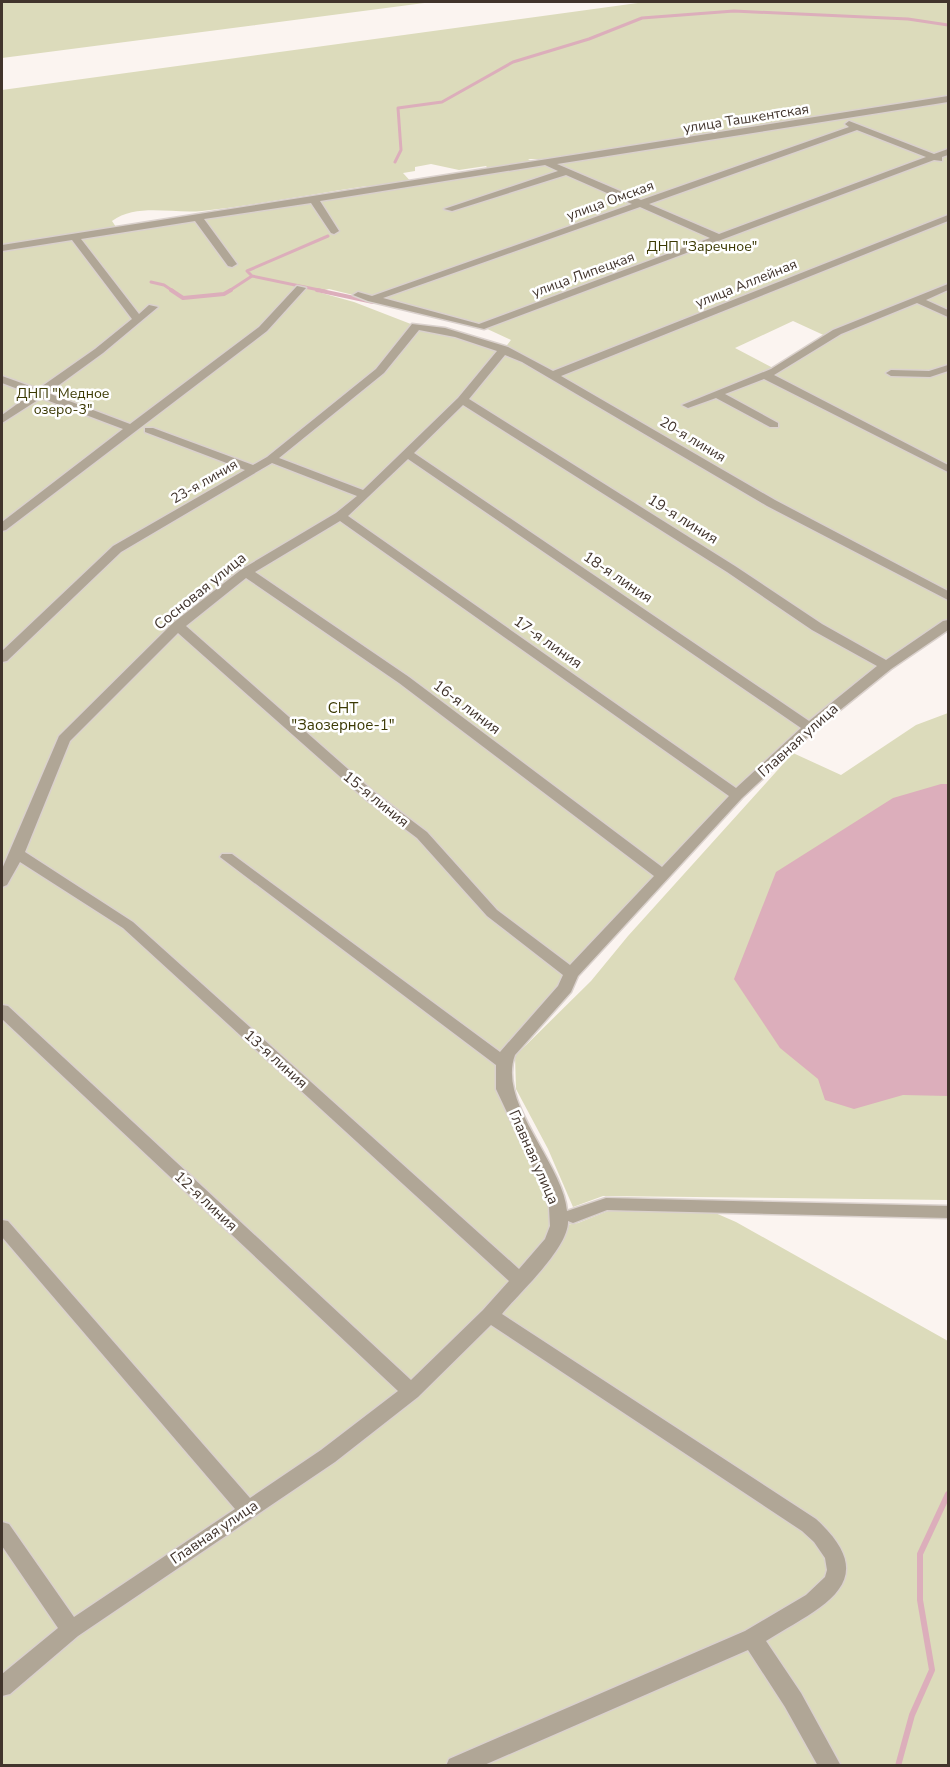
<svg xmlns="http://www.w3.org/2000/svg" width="950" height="1767" font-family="'Nunito Sans',sans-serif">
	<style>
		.green { fill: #dcdbbb; fill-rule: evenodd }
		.water { fill: #dcaebb }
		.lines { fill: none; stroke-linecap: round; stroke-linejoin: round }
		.stream-far2 { stroke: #dcaebb; stroke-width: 3 }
		.stream-far1 { stroke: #dcaebb; stroke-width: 4 }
		.stream { stroke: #dcaebb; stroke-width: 6 }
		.street-casing { stroke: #dad1cd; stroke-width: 3 }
		.street { fill: #b0a696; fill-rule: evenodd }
		.labels { text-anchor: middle; stroke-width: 5; stroke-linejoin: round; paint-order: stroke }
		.far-street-label { font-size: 14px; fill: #41342c; stroke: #fff }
		.far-park-label { font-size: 14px; fill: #3b3903; stroke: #fff }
		.street-label { font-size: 15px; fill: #41342c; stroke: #fff }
		.park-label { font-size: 15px; fill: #3b3903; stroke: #fff }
	</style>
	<rect width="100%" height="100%" fill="#fbf4f0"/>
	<path class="green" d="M2,2H432L2,58Z
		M645,2H948V95L556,159H528L536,164L948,99V624L886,666L809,728L571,974L504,1063L559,1226L578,1223L608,1211L648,1208L713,1212L736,1222L948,1341V1765H2V90ZM431,164L459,170L486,166L490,171L413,184L403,173L415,171V167ZM367,186L371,190L118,230L112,221C137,203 172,214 202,211C257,205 312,194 367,186ZM329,289L483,327L511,340L504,349L416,326L354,302L318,292ZM793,321L830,338L777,370L735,348Z
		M948,713V1200L603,1196L573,1207L548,1149L516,1089L515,1056L591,981L628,936L793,753L841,775L916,725Z"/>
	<path class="water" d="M941,784H948V1096L903,1095L854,1109L825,1100L818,1079L780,1048L734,979L776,872L893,798Z"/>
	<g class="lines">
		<path class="stream-far2" d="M395,162L401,150L398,108L442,102L513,62L589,39L642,18L734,11L908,19L948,25
			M252,276L324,291
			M151,282L164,285L173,291
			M229,291L252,276L247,271L328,236"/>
		<path class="stream-far1" d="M171,290L183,298L224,294L231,290
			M317,290L373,302"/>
		<path class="stream" d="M898,1766L912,1715L932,1670L920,1600V1554L948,1494"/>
		<g class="street-casing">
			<path id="street" d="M948,96V102L557,164L641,200L849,127L845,124L849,121L934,154L948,149V155L942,157V161L934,160L484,329L368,301L353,295L358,292L372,296L632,204L566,175L452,211L444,209L558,171L545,165L320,201L339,231L334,234L331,233L311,203L204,219L237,264L232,267L228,266L195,221L81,239L139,314L149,305L158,307L103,353L48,393L130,424L259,327L297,286L306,288L267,331L6,530L2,531V522L123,429L41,398L2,423V415L31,394L2,383V376L38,389L95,349L132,319L72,240L2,251V245ZM857,130L926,157L719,234L649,204ZM640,207L710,238L479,324L383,298Z
				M948,215V221L561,376L775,500L948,591V600L767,506L522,362L505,355L469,399L735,566L822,624L886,660L943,621L948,620V630L891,669L814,731L742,798L578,976L571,992L515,1055C497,1103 563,1163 567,1211L606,1198L948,1206V1218L607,1210L573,1223L568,1221C569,1248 519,1293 502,1314L816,1519C886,1583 819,1608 766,1641L801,1693L841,1766H818L785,1707L748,1650L482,1766H446L449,1759L745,1631L806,1595L825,1577L827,1570L825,1558L814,1542L802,1531L491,1325L418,1397L335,1462L78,1636L10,1694L2,1696V1674L58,1628L2,1546V1522L9,1524L74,1617L235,1509L2,1237V1220L8,1221L250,1498L321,1450L398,1391L2,1019V1005L8,1006L411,1380L483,1310L509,1281L123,928L20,862L7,885L2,887V869L59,736L173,623L242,569L336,513L357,496L272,463L121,552L7,661L2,662V651L113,546L245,470L145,432V428H153L253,465L267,457L376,369L412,324L445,328L508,347L553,371ZM419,330L455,337L497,351L458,398L363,490L279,458L384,373ZM463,405L727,572L812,630L877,666L809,721L414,453ZM408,459L801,728L736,788L348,516ZM340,521L729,796L662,867L409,677L255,572ZM246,578L399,683L654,876L570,965L497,910L427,832L374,792L186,626ZM178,633L364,798L417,838L487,916L563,975L558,986L500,1052L232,854H222L220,857L496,1065V1089L541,1185L549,1207L550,1226L545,1239L519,1269L133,922L25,852L70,741Z
				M948,284V290L926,300L948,310V317L917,303L841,334L774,375L948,465V472L764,379L725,394L778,423V427H770L716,398L688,408L682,405L771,369L833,330Z
				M948,365V371L930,377L891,376L886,373L891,370L929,371Z"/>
		</g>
		<use href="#street" class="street"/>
	</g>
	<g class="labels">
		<g class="far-street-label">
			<text transform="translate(746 118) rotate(-9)" y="5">улица Ташкентская</text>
			<text transform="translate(610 200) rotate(-20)" y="5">улица Омская</text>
			<text transform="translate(583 274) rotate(-20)" y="5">улица Липецкая</text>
			<text transform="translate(746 283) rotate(-22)" y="5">улица Аллейная</text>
			<text transform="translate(693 439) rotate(31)" y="5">20-я линия</text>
			<text transform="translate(204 481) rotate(-30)" y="5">23-я линия</text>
		</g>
		<g class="far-park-label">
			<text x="702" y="251">ДНП "Заречное"</text>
			<text x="63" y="398">ДНП "Медное<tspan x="63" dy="16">озеро-3"</tspan></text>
		</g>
		<g class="street-label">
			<text transform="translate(683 519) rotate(32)" y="5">19-я линия</text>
			<text transform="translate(618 577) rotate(34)" y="5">18-я линия</text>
			<text transform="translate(200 591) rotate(-39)" y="5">Сосновая улица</text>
			<text transform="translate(548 642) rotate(35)" y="5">17-я линия</text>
			<text transform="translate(467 707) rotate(37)" y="5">16-я линия</text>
			<text transform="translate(798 740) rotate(-42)" y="5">Главная улица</text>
			<text transform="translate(376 799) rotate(39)" y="5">15-я линия</text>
			<text transform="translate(276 1059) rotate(42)" y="5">13-я линия</text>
			<text transform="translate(534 1157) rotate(66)" y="5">Главная улица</text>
			<text transform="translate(206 1201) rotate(43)" y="5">12-я линия</text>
			<text transform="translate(214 1532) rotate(-34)" y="5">Главная улица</text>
		</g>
		<g class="park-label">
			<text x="343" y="713">СНТ<tspan x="343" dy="17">"Заозерное-1"</tspan></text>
		</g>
	</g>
	<rect width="950" height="1767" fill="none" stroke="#41342c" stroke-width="6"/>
</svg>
